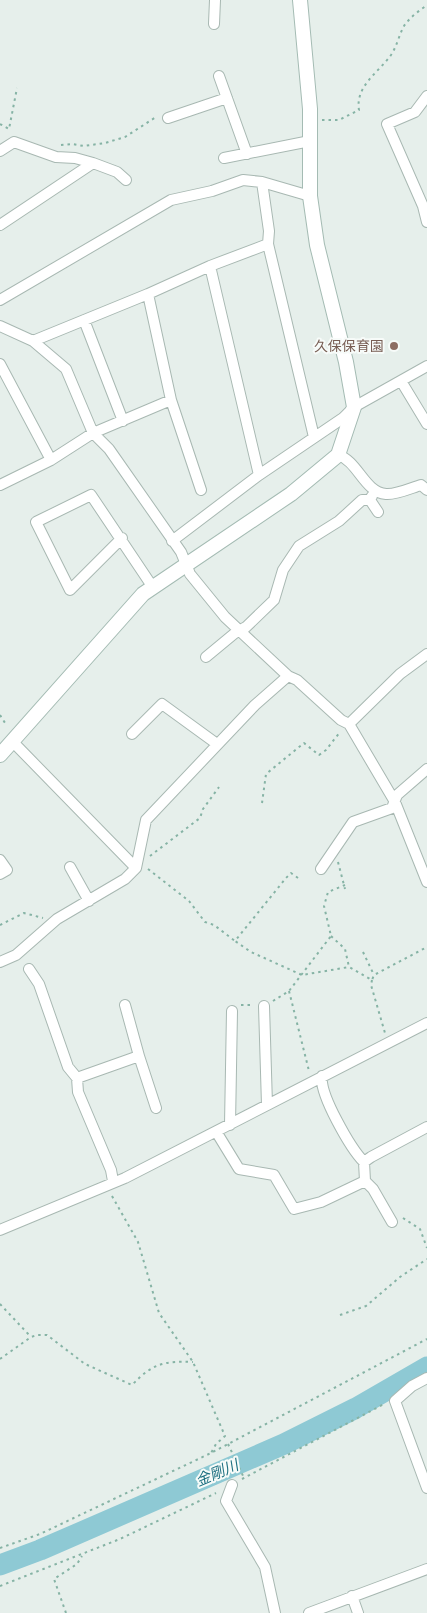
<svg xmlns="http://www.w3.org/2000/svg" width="427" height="1613" font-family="'PT Sans Narrow','Noto Sans JP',sans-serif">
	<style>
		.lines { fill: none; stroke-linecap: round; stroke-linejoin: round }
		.river { stroke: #8ec9d4; stroke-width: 21 }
		.street-casing { stroke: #a8b8b2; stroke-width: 12 }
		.secondary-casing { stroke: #a4bbb3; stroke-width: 16 }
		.path { stroke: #86b3a5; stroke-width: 2; stroke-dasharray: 2.5 4; stroke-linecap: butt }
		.street { stroke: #fff; stroke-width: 10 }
		.secondary { stroke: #fff; stroke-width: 14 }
		.education-dot { fill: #8d6e63; stroke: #f7fbf9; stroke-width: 2 }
		.labels { text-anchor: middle; stroke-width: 4; stroke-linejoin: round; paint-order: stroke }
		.education-label { font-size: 14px; fill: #785e54; stroke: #f7fbf9; text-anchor: end }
		.water-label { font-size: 15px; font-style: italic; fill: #1c6f80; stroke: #f7fbf9 }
	</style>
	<rect width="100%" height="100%" fill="#e6efeb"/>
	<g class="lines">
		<path class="river" d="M0,1565L40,1550L284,1444L356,1408L427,1367"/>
		<g class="street-casing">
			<path id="street" d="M214,24L215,0
				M219,76L247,154
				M427,96L415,112L387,124L423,206L427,222
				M168,118L227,98
				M0,151L14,142L56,157L75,158L93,163L0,225
				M224,158L310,141
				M93,163L117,172L126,180
				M262,182L269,231L268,244L314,437
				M210,266L268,244
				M148,294L210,266L259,475L343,418L354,407L427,366
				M0,300L171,200L212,191L243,180L262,182L310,196
				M84,320L123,421
				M0,326L33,341L148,294L171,400
				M33,341L66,369L93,433L171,400L201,490
				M0,364L51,460
				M401,381L427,424
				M338,455C358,461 364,492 386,494C396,495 411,488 421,485L427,490
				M0,485L51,460L93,433L109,449L181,552L190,574L225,617L288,676L297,680L341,720L349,724L395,802L427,882
				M372,496L370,500L378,512
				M122,538L70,590L36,522L91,495L152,586
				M172,541L259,475
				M206,657L235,633L246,627L274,600L283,570L299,546L339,521L362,500H370
				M349,724L400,674L427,654
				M132,734L162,704L217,744
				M13,742L136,868
				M0,860L7,870L0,874
				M70,867L89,901
				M321,869L353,822L392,808L397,795L427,769
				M0,962L16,955L57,919L125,879L136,868L146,820L255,705L288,676
				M29,969L39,984L68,1067L77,1078L78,1092L111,1170L113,1181
				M264,1006L267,1105
				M139,1056L156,1108
				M322,1076C319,1094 351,1149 364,1162
				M77,1078L139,1056L125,1005
				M230,1125L232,1011
				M217,1133L239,1169L274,1175L294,1209L321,1202L365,1181
				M392,1222L373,1189L365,1181L364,1162L371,1157L427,1127
				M0,1230L125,1178L427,1023
				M427,1378L412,1386L395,1401L427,1488
				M232,1485L226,1501L265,1567L275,1613
				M352,1596L358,1613
				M309,1613L427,1569"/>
		</g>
		<g class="secondary-casing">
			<path id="secondary" d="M0,755L143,594L291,494L338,455L354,407L346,362L317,245L310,196V109L300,0"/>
		</g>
		<path class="path" d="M322,120H339L359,110C355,86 379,72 391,55C397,46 399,35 404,26C410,17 419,11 427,5
			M0,124L9,129L17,88
			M61,145L72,144L84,146L105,143L125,137L156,117
			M0,715L7,726
			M262,803L266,774L304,743L319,755L326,750L340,732
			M150,856L200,818L203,809L219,787
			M338,862L345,889
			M148,869L189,901L205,922L214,925L235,941
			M298,878L291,873L286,878L235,941L251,952L302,975L349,967
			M0,925L24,913L43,918
			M331,936L345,949L349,967L372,980L374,975L427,947
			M363,952L374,975
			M372,980L371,985L385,1033
			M289,991L309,1071
			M273,1001L289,991L331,936L324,906L328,892L345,885
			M241,1005H254
			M112,1196L138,1242L159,1313L193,1362L225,1436L216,1444L211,1453
			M403,1218L420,1229L427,1248
			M0,1304L31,1337
			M340,1315L366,1306L400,1277L427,1259
			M0,1359L31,1337L37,1335H47L85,1364L132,1385C153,1363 164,1361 193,1362
			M228,1444L244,1478
			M242,1479L384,1404
			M0,1548L40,1534L211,1453L427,1339
			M0,1586L120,1539L216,1493
			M66,1613L54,1579L77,1564L82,1556"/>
		<use href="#street" class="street"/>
		<use href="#secondary" class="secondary"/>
	</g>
	<circle class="education-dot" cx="394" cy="346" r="5"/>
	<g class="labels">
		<g class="education-label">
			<text x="384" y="351">久保保育園</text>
		</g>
		<g class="water-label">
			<text transform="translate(217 1473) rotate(-23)" y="5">金剛川</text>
		</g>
	</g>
</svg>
